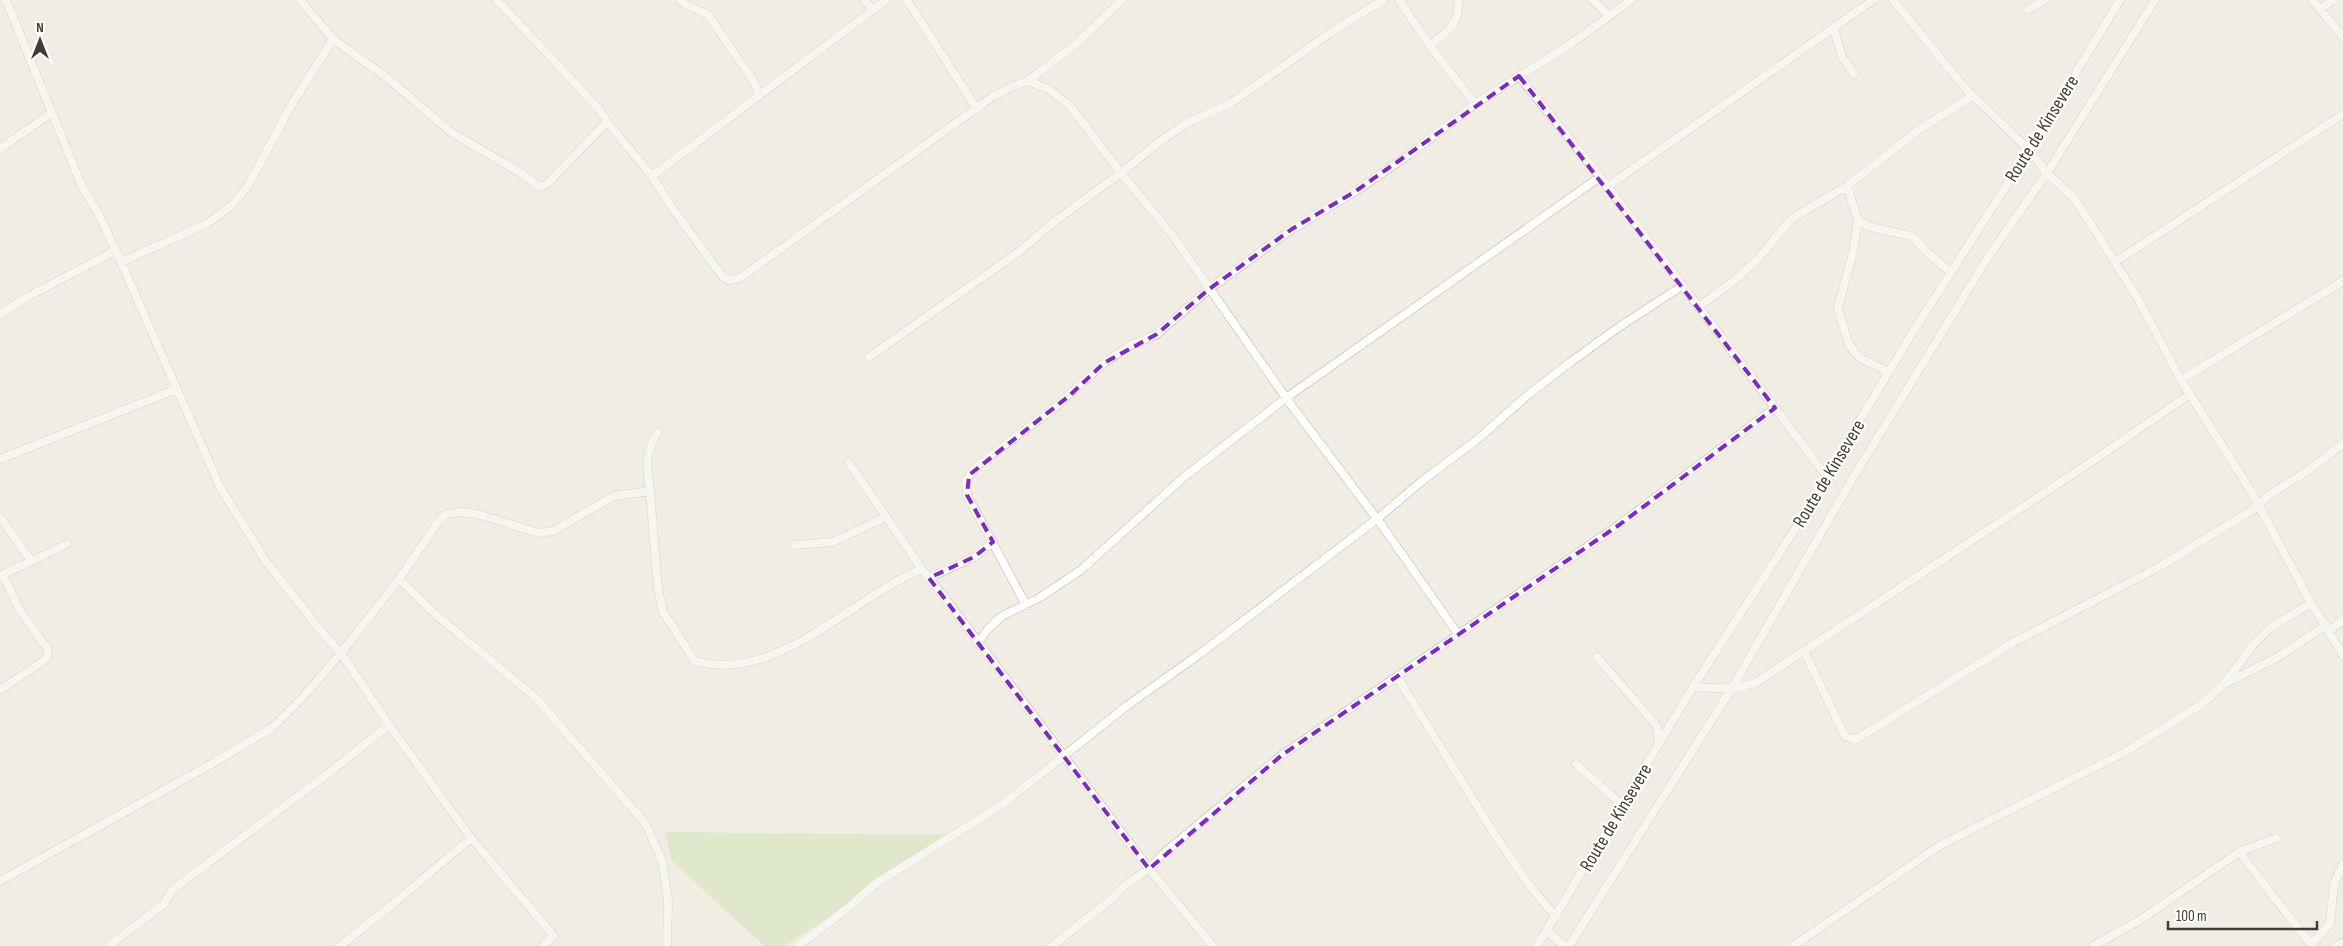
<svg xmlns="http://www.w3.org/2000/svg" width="2343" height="946" font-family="'Sofia Sans Condensed',sans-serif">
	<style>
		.green { fill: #cde3af }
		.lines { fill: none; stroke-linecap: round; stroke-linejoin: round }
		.minor-casing { stroke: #bcb4a8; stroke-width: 9 }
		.minor { stroke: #fff; stroke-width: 8 }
		.marked { fill: none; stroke: #7b2cbf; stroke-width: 4; stroke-dasharray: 10 6; stroke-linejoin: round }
		.labels { text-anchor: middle; stroke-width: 4.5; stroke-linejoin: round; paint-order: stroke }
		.street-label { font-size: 19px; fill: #433d35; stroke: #fff }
	</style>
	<rect width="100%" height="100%" fill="#f1ede4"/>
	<path class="green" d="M665,832L953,835L785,946H764L671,860Z"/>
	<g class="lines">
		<g class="minor-casing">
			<path id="minor" d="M6,0L81,184L100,217L121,262L220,487L265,560L317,626L341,653L389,725L471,838L554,936L543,946
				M300,0L333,39L386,77L451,132L521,173L540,187L547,184L607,122
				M497,0L600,110L607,122L652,176L673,209L723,277L729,280L740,278L992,97L1013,86L1028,81L1050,90L1070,106L1121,173L1173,236L1286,398L1383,527L1458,634
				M680,0C688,8 699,9 708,15L751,77L759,93
				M865,0L872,10
				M907,0L977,109
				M1399,0L1430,46L1475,104
				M1593,0L1609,16
				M1893,0L1965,88L2029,150L2047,173L2074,198L2089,221L2137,297L2181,380L2252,493L2311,603L2343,655
				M2312,0L2343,37
				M2320,9L2334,0
				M2028,10L2044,0
				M1834,28L1842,57L1854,74
				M1430,46C1445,33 1460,24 1458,3
				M1519,76L1605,183L1828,478
				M1028,81L1076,44L1122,0
				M0,149L51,113
				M652,176L886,0
				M1847,186L1858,220L1870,227L1912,236L1927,252L1949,271L1954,269
				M1607,187L1873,0
				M1858,220L1853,252L1838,308L1848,342L1854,352L1860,358L1889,372
				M121,262L206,224L231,206L248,186L289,109L333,39
				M2115,262L2343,114
				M1698,307L1735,280L1757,260L1786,225L1796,216L1847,186L1920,129L1972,96
				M0,314L29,296L115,251
				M869,357L1020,251L1055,221L1121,173L1159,142L1185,124L1231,103L1330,33L1383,0
				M2181,380L2343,281
				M0,459L177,389
				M849,463L922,569L945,598L1149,869L1213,946
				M650,491C647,466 644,455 657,433
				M0,517L32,562
				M795,545L833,542L886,517
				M0,576L67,544
				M929,578L974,557L993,542
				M1026,605L967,495L966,481L975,467L1053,409L1104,363L1129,346L1157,334L1208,290L1292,229L1356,191L1410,154L1475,104L1569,45L1631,0
				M2329,631L2343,620
				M978,643L988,629L1002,616L1039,598L1081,570L1184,477L1286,398L1600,177
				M1804,651L1845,736L1855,740L2014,642L2159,567L2257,507L2269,495L2309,470L2343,444
				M1597,657L1657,726L1659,743
				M1398,678L1495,835L1530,886L1556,917
				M2224,684L2278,657L2326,625
				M1693,687C1715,688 1737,691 1757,682L2097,458L2190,394
				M0,690L45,660L48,654L47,648L19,609L3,575
				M1576,764L1622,805
				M2239,852L2312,946
				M0,881L215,762L273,727L302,698L341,653L399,579
				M1547,930L1564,946
				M2311,944L2330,924L2334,884L2343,865
				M109,946L164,904L173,889L321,779L389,725
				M340,946L393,904L471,838
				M667,946L668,899L662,861L646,824L535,697L435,614L399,579L438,522L447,514L461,512L477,514L539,533L553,531L614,496L650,491L658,589L663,612L695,661C777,684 851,598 922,569
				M798,946L848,908L875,884L1003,804L1128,705L1201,653L1377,519L1422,481L1478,439L1529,394L1568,364L1619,327L1682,286
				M1052,946L1113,898L1124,886L1149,869L1164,853L1282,755L1619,525L1775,408
				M1537,946L1693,687L1828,478L1852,433L1911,335L2029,150L2120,0
				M1569,946L1732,688L1851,481L1988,257L2047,173L2155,0
				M1793,946L1939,846L2125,752L2202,704L2224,684L2253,645L2270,628L2311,603
				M2093,946L2140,920L2239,852L2276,838
				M2336,946L2343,943"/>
		</g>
		<use href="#minor" class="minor"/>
	</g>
	<path d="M0 0H2343V946H0ZM1519,76L1775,408L1619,525L1282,755L1149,869L929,578L974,557L993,542L967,495L969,475L1069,396L1104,363L1157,334L1208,290L1292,229L1356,191Z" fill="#f1ede4" fill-opacity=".55" fill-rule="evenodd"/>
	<path class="marked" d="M1519,76L1775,408L1619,525L1282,755L1149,869L929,578L974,557L993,542L967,495L969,475L1069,396L1104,363L1157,334L1208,290L1292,229L1356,191Z"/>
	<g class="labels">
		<g class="street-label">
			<text transform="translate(2041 128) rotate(-58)" y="7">Route de Kinsevere</text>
			<text transform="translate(1828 473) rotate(-59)" y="7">Route de Kinsevere</text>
			<text transform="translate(1615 817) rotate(-59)" y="7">Route de Kinsevere</text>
		</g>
	</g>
	<g transform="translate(40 40)" stroke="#ffffff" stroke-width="4" paint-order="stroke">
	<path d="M0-4L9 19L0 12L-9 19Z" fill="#433d35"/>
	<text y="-8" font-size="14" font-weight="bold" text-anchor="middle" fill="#433d35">N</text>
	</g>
	<path d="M2168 921v8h149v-8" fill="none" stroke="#433d35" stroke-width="2.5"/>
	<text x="2176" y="921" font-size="15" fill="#433d35" stroke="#ffffff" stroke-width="4" paint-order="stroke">100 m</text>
</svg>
